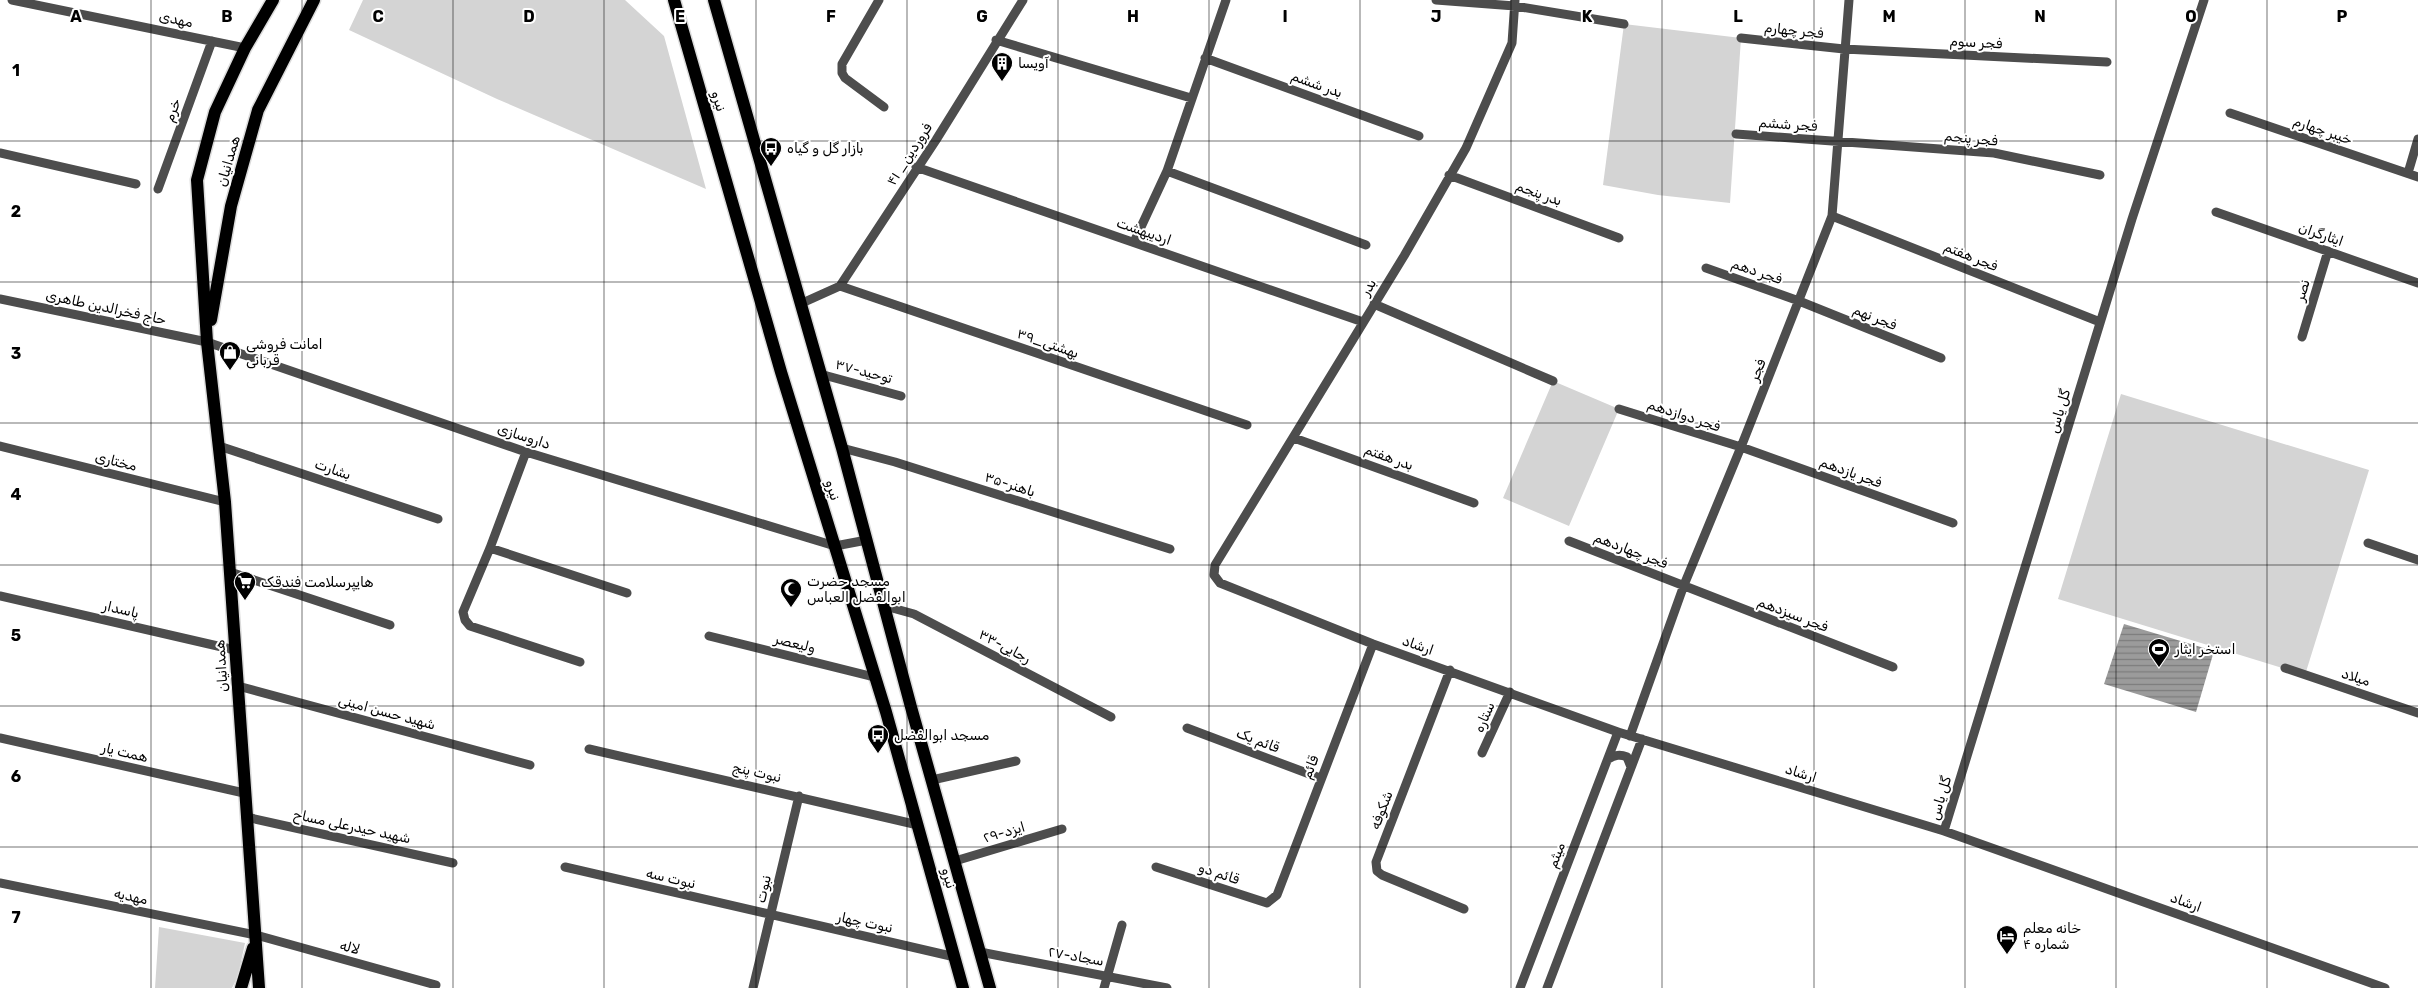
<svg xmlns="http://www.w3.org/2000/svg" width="2418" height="988" font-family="Rubik,Vazirmatn,sans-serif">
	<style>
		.green { fill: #d4d4d4 }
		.water { fill: url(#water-rules) }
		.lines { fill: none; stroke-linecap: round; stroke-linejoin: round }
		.major-casing { stroke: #dbdbdb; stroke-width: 15 }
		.minor { stroke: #4d4d4d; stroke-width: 9 }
		.major { stroke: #000; stroke-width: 12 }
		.grid { fill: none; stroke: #000; stroke-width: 1; stroke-opacity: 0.55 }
		.labels { text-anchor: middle; stroke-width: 4; stroke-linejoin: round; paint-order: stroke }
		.street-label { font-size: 14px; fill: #000; stroke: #fff }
		.poi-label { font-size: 14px; fill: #000; stroke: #fff; text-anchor: start }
		.grid-label { font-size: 16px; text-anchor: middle; font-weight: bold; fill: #000; stroke: #fff; stroke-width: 4; stroke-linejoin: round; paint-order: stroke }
	</style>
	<defs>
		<pattern id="water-rules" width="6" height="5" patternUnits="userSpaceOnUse" patternTransform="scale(1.25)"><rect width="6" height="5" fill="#9b9b9b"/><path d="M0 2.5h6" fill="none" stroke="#7c7c7c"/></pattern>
	</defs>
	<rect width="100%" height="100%" fill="#fff"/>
	<path class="green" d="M363,0H625L664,36L706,189L497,99L349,30Z
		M1624,24L1741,38L1730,203L1658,195L1603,185Z
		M1553,381L1619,409L1569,526L1503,498Z
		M2121,394L2369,470L2305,675L2058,599Z
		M159,927L245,943L238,976L232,988H155Z"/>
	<path class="water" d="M2124,624L2214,651L2196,712L2104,684Z"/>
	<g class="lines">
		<g class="major-casing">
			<path id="major" d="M674,0L781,372L886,712L963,988
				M714,0L842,448L911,707L990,988
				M211,320L231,206L258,110L314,0
				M241,988L253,948
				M259,988L225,502L207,342L197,180L215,112L245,48L273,0"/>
		</g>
		<path class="minor" d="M12,0L245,48
			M879,0L842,64V73L845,78L884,107
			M1436,0L1515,6L1624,24
			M1515,0L1512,43L1466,148L1404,256L1215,565L1214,575L1220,583L1373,644L1618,732L1944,831L2385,988
			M1741,38L1844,49L2107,62
			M996,40L1191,98
			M1205,58L1419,136
			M2230,113L2418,177
			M1736,134L1994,153L2100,175
			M0,153L136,184
			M916,167L1363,322
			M1167,171L1366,245
			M2408,173L2418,139
			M1449,175L1619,238
			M158,189L212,41
			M2216,212L2418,283
			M1832,216L2100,322
			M1134,242L1167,171L1226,0
			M1706,268L1799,301L1941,358
			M840,286L1247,425
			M0,299L207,342L526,452L835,546L867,540
			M800,304L840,286L936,140L1023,0
			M1374,304L1553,381
			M2302,337L2328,251
			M820,374L901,396
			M1619,409L1741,447L1953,523
			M1294,438L1474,503
			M0,446L225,502
			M219,446L438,519
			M842,448L895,462L1170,549
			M526,452L490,548L463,612L465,620L470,626L580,662
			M1569,541L1893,667
			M2368,543L2418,560
			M490,548L627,593
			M230,572L390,625
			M0,596L235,650
			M885,606L914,614L1111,717
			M709,636L874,677
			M2285,668L2418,713
			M1450,670L1376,862L1377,871L1382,875L1464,909
			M238,686L530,765
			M1187,728L1320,778
			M1630,736L1684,585L1741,447L1832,216L1849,0
			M0,738L244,793
			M589,749L918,825
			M1482,753L1510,692
			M1608,759C1615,755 1620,754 1627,757L1631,767
			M932,780L1016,761
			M246,817L453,863
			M1944,831L2132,219L2204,0
			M955,861L1062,829
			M565,867L955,957
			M1156,867L1267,903L1277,895L1373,644
			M0,883L256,935L436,985
			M980,952L1167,988
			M753,988L799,796
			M1104,988L1122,925
			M1520,988L1618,732
			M1547,988L1642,739"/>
		<use href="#major" class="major"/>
	</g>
	<path class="grid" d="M151,0V988M302,0V988M453,0V988M604,0V988M756,0V988M907,0V988M1058,0V988M1209,0V988M1360,0V988M1511,0V988M1662,0V988M1814,0V988M1965,0V988M2116,0V988M2267,0V988M0,141H2418M0,282H2418M0,423H2418M0,565H2418M0,706H2418M0,847H2418"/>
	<defs>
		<g id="building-pin" transform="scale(1.125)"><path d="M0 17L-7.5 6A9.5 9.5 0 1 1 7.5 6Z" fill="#000" stroke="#fff"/><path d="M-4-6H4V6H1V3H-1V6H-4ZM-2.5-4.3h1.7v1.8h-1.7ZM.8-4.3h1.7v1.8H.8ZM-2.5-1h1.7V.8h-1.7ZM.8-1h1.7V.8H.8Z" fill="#fff"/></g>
		<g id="bus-pin" transform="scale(1.125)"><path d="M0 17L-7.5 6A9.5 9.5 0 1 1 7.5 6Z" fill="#000" stroke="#fff"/><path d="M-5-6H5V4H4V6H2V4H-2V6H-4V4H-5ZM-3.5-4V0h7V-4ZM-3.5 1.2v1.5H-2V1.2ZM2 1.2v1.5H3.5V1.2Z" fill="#fff"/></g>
		<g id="shop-pin" transform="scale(1.125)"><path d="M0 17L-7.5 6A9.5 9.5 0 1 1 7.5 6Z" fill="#000" stroke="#fff"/><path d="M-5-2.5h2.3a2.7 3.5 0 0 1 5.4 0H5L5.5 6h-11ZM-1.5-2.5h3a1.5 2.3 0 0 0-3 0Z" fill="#fff"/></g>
		<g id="supermarket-pin" transform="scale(1.125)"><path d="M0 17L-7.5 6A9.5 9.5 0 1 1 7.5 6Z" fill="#000" stroke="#fff"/><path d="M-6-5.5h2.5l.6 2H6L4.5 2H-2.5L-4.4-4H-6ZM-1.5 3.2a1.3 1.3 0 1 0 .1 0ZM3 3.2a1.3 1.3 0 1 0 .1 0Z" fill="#fff"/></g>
		<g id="mosque-pin" transform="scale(1.125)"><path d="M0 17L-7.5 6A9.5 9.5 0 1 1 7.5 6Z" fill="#000" stroke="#fff"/><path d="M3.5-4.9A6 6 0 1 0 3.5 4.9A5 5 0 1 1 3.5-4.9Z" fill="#fff"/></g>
		<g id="stadium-pin" transform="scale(1.125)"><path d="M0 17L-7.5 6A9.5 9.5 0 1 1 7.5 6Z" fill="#000" stroke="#fff"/><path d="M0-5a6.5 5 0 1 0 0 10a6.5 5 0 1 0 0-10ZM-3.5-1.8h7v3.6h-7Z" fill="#fff"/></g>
		<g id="hotel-pin" transform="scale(1.125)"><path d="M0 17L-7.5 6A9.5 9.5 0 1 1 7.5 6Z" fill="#000" stroke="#fff"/><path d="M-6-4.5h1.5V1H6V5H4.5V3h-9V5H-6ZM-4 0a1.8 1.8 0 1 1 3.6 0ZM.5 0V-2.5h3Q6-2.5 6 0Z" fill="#fff"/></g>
	</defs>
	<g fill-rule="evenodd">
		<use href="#building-pin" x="1002" y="63"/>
		<use href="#bus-pin" x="771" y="148"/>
		<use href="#shop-pin" x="230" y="352"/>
		<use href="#supermarket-pin" x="245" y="582"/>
		<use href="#mosque-pin" x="791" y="589"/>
		<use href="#stadium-pin" x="2159" y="649"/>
		<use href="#bus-pin" x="878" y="735"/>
		<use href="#hotel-pin" x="2007" y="936"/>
	</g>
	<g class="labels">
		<g class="street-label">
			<text transform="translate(176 19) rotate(12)" y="5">مهدی</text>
			<text transform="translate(1794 30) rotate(6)" y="5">فجر چهارم</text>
			<text transform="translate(1976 42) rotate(3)" y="5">فجر سوم</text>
			<text transform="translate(1317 84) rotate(20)" y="5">بدر ششم</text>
			<text transform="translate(719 101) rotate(74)" y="5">نیرو</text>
			<text transform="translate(172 110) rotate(-70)" y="5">خرم</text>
			<text transform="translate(1788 124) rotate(4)" y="5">فجر ششم</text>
			<text transform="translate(2323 130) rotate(19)" y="5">خیبر چهارم</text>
			<text transform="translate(1971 138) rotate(6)" y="5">فجر پنجم</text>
			<text transform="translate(909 154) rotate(-57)" y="5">۴۱ _فروردین</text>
			<text transform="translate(228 161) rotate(-74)" y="5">همدانیان</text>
			<text transform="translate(1539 193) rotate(20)" y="5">بدر پنجم</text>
			<text transform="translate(1144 231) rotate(19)" y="5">اردیبهشت</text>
			<text transform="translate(2321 234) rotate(19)" y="5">ایثارگران</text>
			<text transform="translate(1971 256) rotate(22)" y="5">فجر هفتم</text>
			<text transform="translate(1757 271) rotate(19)" y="5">فجر دهم</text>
			<text transform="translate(1368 287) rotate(-58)" y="5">بدر</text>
			<text transform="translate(2302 290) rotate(-73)" y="5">نصر</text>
			<text transform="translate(106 307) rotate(12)" y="5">حاج فخرالدین طاهری</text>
			<text transform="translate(1875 317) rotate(22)" y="5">فجر نهم</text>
			<text transform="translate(1048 343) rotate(19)" y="5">۳۹_بهشتی</text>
			<text transform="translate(1757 370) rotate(-68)" y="5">فجر</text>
			<text transform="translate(864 371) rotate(15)" y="5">۳۷-توحید</text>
			<text transform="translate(2059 411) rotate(-73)" y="5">گل یاس</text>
			<text transform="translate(1684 415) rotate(18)" y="5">فجر دوازدهم</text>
			<text transform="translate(524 436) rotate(18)" y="5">داروسازی</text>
			<text transform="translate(1389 457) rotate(20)" y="5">بدر هفتم</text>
			<text transform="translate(116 461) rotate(14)" y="5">مختاری</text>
			<text transform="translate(333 469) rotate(19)" y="5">بشارت</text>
			<text transform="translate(1851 472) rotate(20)" y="5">فجر یازدهم</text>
			<text transform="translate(1010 484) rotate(18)" y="5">۳۵-باهنر</text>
			<text transform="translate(833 490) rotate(73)" y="5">نیرو</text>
			<text transform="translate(1631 550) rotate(21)" y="5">فجر چهاردهم</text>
			<text transform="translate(121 609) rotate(13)" y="5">پاسدار</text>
			<text transform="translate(1793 614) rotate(21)" y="5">فجر سیزدهم</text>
			<text transform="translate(795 643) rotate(14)" y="5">ولیعصر</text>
			<text transform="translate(1418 645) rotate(19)" y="5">ارشاد</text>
			<text transform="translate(1005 646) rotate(28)" y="5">۳۳-رجایی</text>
			<text transform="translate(221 666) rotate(-94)" y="5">همدانیان</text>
			<text transform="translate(2356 677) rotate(18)" y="5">میلاد</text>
			<text transform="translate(387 712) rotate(15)" y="5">شهید حسن امینی</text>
			<text transform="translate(1484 717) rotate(-66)" y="5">ستاره</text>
			<text transform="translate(1258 740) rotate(21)" y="5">قائم یک</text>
			<text transform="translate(125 752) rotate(13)" y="5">همت یار</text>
			<text transform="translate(1310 767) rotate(-69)" y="5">قائم</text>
			<text transform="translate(757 772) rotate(13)" y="5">نبوت پنج</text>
			<text transform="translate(1801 773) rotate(17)" y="5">ارشاد</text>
			<text transform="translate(1940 798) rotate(-73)" y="5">گل یاس</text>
			<text transform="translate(1381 810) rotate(-69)" y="5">شکوفه</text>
			<text transform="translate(352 826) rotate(12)" y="5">شهید حیدرعلی مساح</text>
			<text transform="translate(1004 832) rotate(-16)" y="5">۲۹-ایزد</text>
			<text transform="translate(1556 855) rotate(-69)" y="5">میثم</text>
			<text transform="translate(1219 873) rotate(18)" y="5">قائم دو</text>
			<text transform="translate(671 878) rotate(13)" y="5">نبوت سه</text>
			<text transform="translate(949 878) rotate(75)" y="5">نیرو</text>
			<text transform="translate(763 889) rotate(-77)" y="5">نبوت</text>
			<text transform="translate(131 896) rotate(12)" y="5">مهدیه</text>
			<text transform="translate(2186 902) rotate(20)" y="5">ارشاد</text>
			<text transform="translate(865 922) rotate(12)" y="5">نبوت چهار</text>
			<text transform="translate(350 947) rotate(15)" y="5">لاله</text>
			<text transform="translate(1076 956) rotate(10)" y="5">۲۷-سجاد</text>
		</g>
		<g class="poi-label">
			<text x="1018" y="68">آویسا</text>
			<text x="787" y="153">بازار گل و گیاه</text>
			<text x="246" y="349">امانت فروشی<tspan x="246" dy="16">قربانی</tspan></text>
			<text x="807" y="586">مسجد حضرت<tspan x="807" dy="16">ابوالفضل العباس</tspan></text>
			<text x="261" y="587">هایپرسلامت فندقک</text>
			<text x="2175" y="654">استخر ایثار</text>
			<text x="894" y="740">مسجد ابوالفضل</text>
			<text x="2023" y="933">خانه معلم<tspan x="2023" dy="16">شماره ۴</tspan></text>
		</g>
	</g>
	<g class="grid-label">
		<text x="76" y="22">A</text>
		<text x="227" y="22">B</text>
		<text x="378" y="22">C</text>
		<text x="529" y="22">D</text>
		<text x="680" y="22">E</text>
		<text x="831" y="22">F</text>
		<text x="982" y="22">G</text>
		<text x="1133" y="22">H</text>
		<text x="1285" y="22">I</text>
		<text x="1436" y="22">J</text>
		<text x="1587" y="22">K</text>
		<text x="1738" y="22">L</text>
		<text x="1889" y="22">M</text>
		<text x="2040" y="22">N</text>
		<text x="2191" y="22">O</text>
		<text x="2342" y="22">P</text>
		<text x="16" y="76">1</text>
		<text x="16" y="217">2</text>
		<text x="16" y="359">3</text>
		<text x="16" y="500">4</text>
		<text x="16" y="641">5</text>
		<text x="16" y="782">6</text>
		<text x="16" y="923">7</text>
	</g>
</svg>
